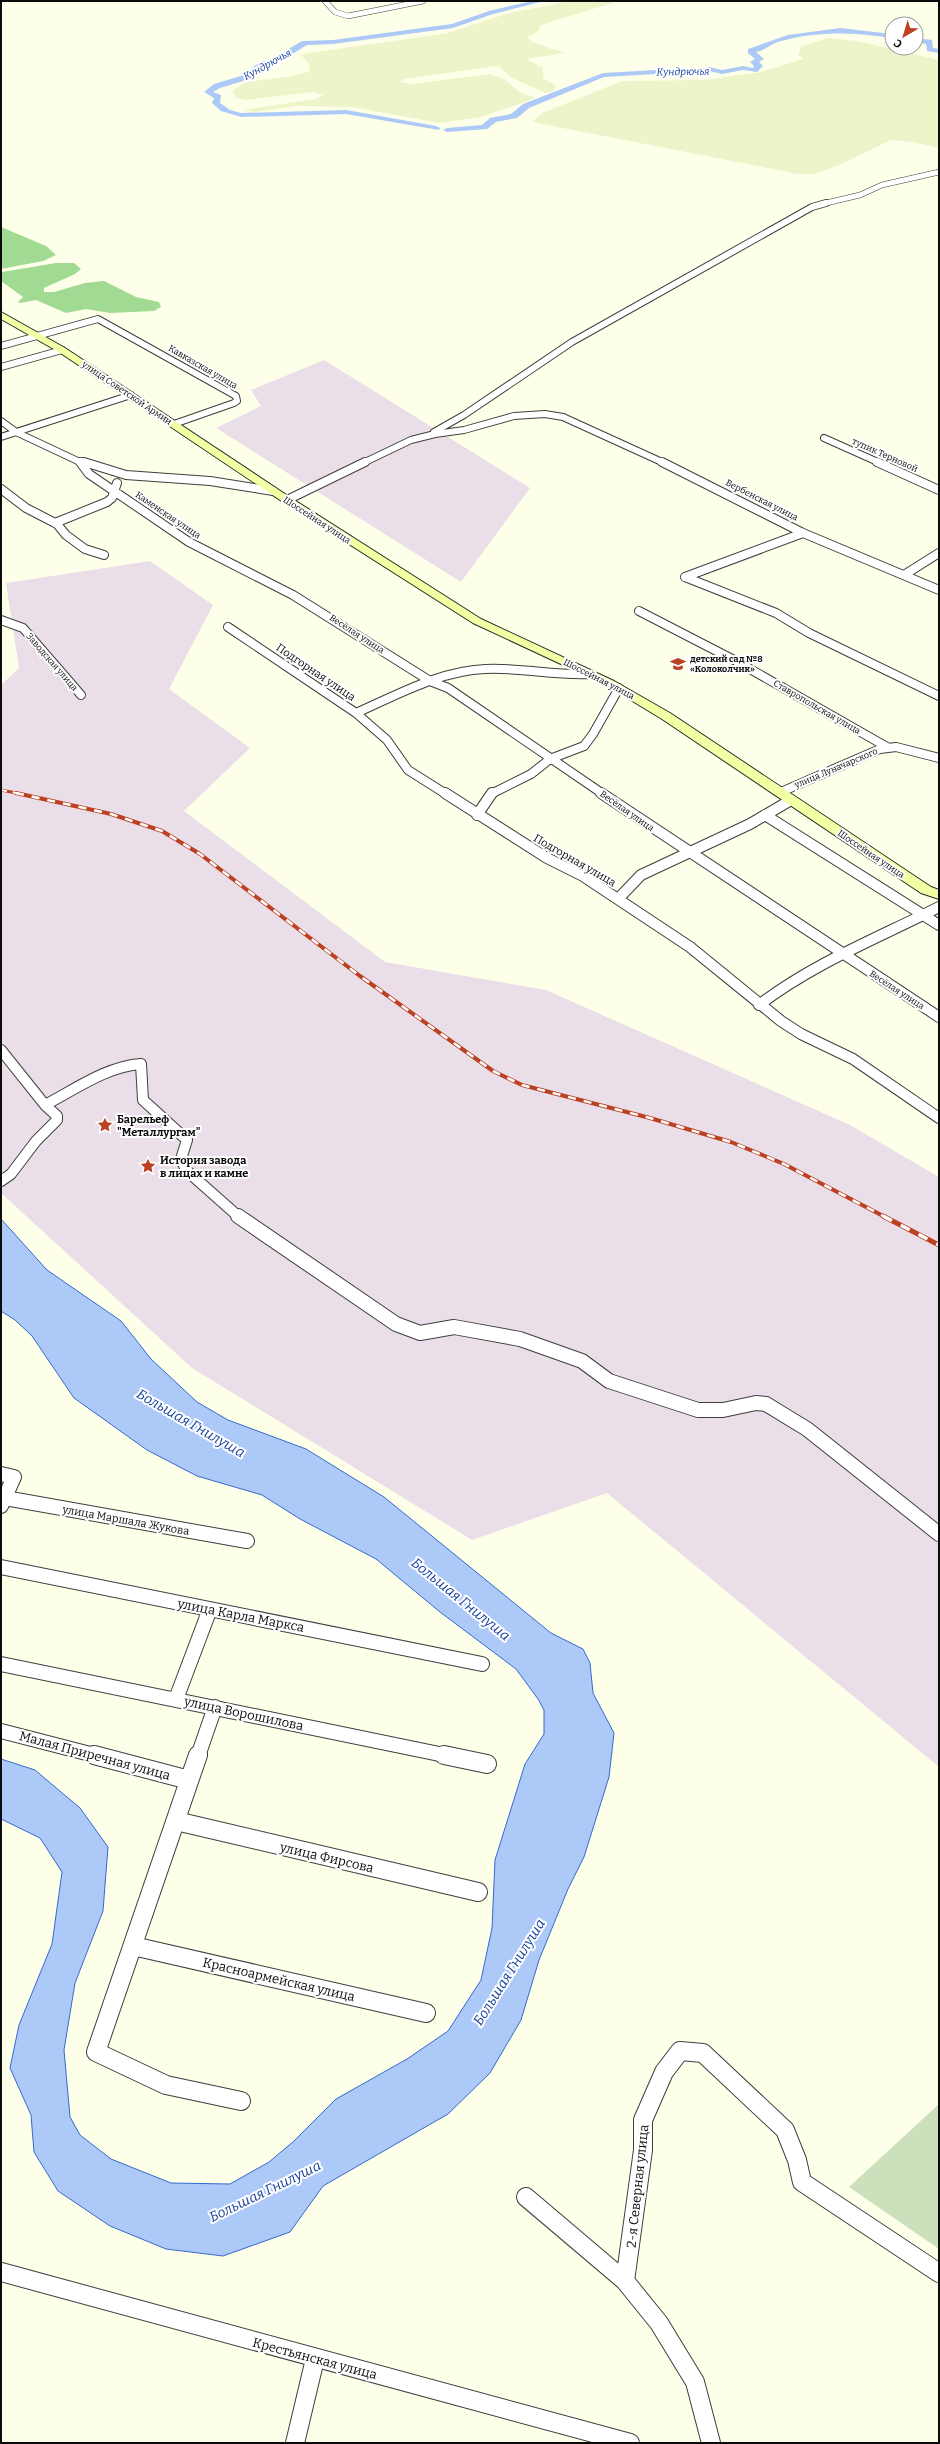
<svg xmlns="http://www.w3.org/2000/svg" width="940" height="2444" font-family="Bitter,serif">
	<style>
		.industrial { fill: #eadfe9 }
		.farmland { fill: #edf4ca }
		.forest { fill: #a1da92 }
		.cemetery { fill: #cbe0bb }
		.water { fill: #adc9f7; stroke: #346ace }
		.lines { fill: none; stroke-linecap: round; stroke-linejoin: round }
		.river { fill: #adc9f7; fill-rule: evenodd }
		.street-far5-casing { stroke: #3e3e3e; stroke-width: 6 }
		.street-far4-casing { stroke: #3e3e3e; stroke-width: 8 }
		.street-far3-casing { stroke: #3e3e3e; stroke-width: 10 }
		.street-far2-casing { stroke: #3e3e3e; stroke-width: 12 }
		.street-far1-casing { stroke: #3e3e3e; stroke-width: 16 }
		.street-casing { stroke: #3e3e3e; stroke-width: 20 }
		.secondary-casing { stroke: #2d2d2d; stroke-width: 2 }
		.street-far5 { stroke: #fff; stroke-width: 5 }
		.street-far4 { stroke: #fff; stroke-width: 6 }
		.street-far3 { stroke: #fff; stroke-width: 8 }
		.street-far2 { stroke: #fff; stroke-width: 10 }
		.street-far1 { stroke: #fff; stroke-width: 14 }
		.street { stroke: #fff; stroke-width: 18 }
		.secondary { fill: #f2ffa4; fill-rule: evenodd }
		.rail-far2-casing { stroke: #bc4122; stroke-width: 3 }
		.rail-far1-casing { stroke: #bc4122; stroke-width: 4 }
		.rail-casing { stroke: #bc4122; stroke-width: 5 }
		.rail-far2 { stroke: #fff; stroke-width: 2; stroke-dasharray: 6; stroke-linecap: butt }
		.rail-far1 { stroke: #fff; stroke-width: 2.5; stroke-dasharray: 8; stroke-linecap: butt }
		.rail { stroke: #fff; stroke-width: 3.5; stroke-dasharray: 10; stroke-linecap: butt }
		.labels { text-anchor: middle; stroke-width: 4; stroke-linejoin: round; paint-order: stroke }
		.far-street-label { font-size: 9px; fill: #0b0b0b; stroke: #fff }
		.far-poi-label { font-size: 9px; font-weight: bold; fill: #0b0b0b; stroke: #fff; text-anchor: start }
		.far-water-label { font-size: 10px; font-style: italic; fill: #143f9d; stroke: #fff }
		.street-label { font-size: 11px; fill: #0b0b0b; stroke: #fff }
		.poi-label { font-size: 11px; font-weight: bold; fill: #0b0b0b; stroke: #fff; text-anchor: start }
		.near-street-label { font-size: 13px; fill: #0b0b0b; stroke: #fff }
		.near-water-label { font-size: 14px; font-style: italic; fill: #143f9d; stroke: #fff }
	</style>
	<rect width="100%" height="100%" fill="#feffe9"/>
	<path class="industrial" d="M324,360L530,488L461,582L216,428L261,406L251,390Z
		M150,561L213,605L169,689L250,748L184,811L385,962L546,990L850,1125L939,1177V1767L607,1493L472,1540L192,1368L1,1193V685L19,668L6,583Z"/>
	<path class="farmland" d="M570,1H619L547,23L540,26L539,31L527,37L532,42L565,53L527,59L543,68V78L556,86L554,91L546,93L512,78L500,67L496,66L403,79L400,82L414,84L489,74L504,79L521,93L536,98L481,117L439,123L352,107L297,106L254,112L243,110L316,99L323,95L312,92L246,100L237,98L233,93L234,90L245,82L286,77L308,72L310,69L309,64L301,55L308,53L448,33L509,13Z
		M829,38L857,41L939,60V148L913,142L891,140L842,164L815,174H798L532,122L542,113L622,81L706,80L761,72L803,59L798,54L802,46Z"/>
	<path class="forest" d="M1,227L46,246L56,255L43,261L1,269Z
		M56,263H74L81,269L75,274L44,288V292H54L85,283L104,281L136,297L159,302L161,307L154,311L110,313L86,309L66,313L36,300L20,303L18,302L23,297L1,281L2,272Z"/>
	<path class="cemetery" d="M939,2104V2249L849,2187Z"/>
	<path class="water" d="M1,1219L47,1270L121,1321L151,1359L197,1402L228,1420L306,1449L384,1497L551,1633L583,1649L590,1663L593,1693L614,1733L609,1777L584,1857L568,1889L539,1960L521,2020L490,2073L448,2114L323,2186L290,2232L223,2256L166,2249L110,2226L58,2191L34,2152L31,2115L10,2068L19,2025L52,1944L62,1872L40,1838L1,1819V1759L35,1770L80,1808L108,1847L103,1911L75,1983L64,2050L70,2117L80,2135L111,2159L171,2183L230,2184L269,2162L294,2141L336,2099L407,2059L448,2031L481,1980L492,1928L495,1860L525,1764L544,1734V1710L538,1699L516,1669L440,1612L376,1559L300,1519L262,1495L197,1476L147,1450L74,1398L32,1336L15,1320L1,1311Z"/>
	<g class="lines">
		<path class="river" d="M532,1H544L493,14L453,28L333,44L307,45L281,61L263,68L250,79L220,88L213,92L221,95L220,103L230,110L241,113L346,110L436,126L440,128L439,130L346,114L241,117L221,111L212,103L214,98L204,92L214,84L244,75L257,64L275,57L302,41L333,40L452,24L489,11Z
			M840,28L892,34V38C854,32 818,31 781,41C772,43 766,50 756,52L764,59L759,62L763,66L757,72L743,70L722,74L709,71L698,74L673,73L604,77L529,108L517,118L496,122L487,129L447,132L443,130L447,128L482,125L490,118L511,114L523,104L603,73L673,69L698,70L709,67L722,70L743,66L753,68L754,66L750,62L755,59L748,53V49L788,35Z
			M916,38L932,40L933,48L939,49V53L927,51L926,44L916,42Z"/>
		<g class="street-far5-casing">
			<path id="street-far5" d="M325,1L335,12L348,16L423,1
				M822,204L860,195L882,185L939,172"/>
		</g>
		<g class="street-far4-casing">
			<path id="street-far4" d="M1,346L98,319L236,396L237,401L234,403L174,424
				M1,367L62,350
				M1,421L16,432L82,463
				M434,432L464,415L572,342L812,207L826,203
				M1,437L131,395
				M824,438L880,463
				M80,461L87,463
				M363,463L411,440L435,434L464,430L514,416L545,414L563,417L664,463"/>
		</g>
		<g class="street-far3-casing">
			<path id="street-far3" d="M80,462L89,474L189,542L293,595L430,681L448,688L603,794
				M84,462L126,475L210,481L273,491
				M662,462L803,533L939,590
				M877,462L939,490
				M1,489L26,508L57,524L66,535L85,549L104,555
				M287,500L365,462
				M55,523L107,502L112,498L117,483
				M904,575L939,553
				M685,577L776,613L809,633L939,696
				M685,577L803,533
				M639,611L736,661L887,747
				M1,620L23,628L81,695
				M228,627L356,713L387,740L408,770L446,794
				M356,713C397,695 439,671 485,669C520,667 555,676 591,674
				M781,792L880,749L896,747L939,758
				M491,794L531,774L550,759L584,746L593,734L619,688"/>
		</g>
		<g class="street-far2-casing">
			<path id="street-far2" d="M445,793L547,858L583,876L690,947L781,1021L801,1034L853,1059L939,1118
				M601,793L939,1017
				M477,815L492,793
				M765,815L939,925
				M618,899L641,875L750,824L791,800
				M759,1005C814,963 878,938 939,907
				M1,1050L45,1105L57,1116V1120L36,1141L11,1174L1,1181
				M45,1105C74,1090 107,1066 141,1064L143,1100L187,1140L181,1159L186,1170L239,1217"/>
		</g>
		<g class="street-far1-casing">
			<path id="street-far1" d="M238,1216L396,1324L420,1333L454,1327L520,1339L582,1361L609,1381L698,1410H723L756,1403L766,1404L807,1429L939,1534
				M1,1474L14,1477L1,1506
				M5,1498L247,1541
				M1,1567L482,1664
				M1,1664L449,1756
				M176,1699L210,1609
				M1,1731L98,1756
				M198,1756L215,1707"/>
		</g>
		<g class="street-casing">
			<path id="street" d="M94,1755L189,1780
				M198,1755L96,2052L166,2085L241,2101
				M444,1755L487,1764
				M176,1821L478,1892
				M133,1946L426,2013
				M526,2197L625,2281L659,2323L695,2382L711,2443
				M1,2272L630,2443
				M625,2281L643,2150V2120L664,2072L680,2051L703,2053L785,2130L797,2160L802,2182L939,2273
				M295,2443L315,2359"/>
		</g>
		<g class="secondary-casing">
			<path id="secondary" d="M1,312L65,348L291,498L481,619L614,681L670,713L931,887L939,890V899L921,893L662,719L606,685L473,623L283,502L59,352L1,319Z"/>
		</g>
		<use href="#street-far5" class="street-far5"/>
		<use href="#street-far4" class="street-far4"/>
		<use href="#street-far3" class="street-far3"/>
		<use href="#street-far2" class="street-far2"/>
		<use href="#street-far1" class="street-far1"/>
		<use href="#street" class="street"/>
		<use href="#secondary" class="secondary"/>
		<g class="rail-far2-casing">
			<path id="rail-far2" d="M1,790L21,794"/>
		</g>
		<g class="rail-far1-casing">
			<path id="rail-far1" d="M16,793L111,814L162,831L200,854L360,976L493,1071L522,1085L650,1118L731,1142L784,1164L885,1217"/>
		</g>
		<g class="rail-casing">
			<path id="rail" d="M883,1216L939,1245"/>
		</g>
		<use href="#rail-far2" class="rail-far2"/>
		<use href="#rail-far1" class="rail-far1"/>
		<use href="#rail" class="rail"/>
	</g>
	<defs>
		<g id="school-bare" transform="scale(1.2)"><path d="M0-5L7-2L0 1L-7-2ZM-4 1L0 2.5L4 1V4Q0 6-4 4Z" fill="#bc4122" stroke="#fff" stroke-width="2.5" paint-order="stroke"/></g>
		<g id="sight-bare" transform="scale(1.2)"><path d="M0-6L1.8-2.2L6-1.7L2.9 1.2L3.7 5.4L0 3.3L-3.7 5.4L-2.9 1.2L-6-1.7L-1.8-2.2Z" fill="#bc4122" stroke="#fff" stroke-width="2.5" paint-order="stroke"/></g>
	</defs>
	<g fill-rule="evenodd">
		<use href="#school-bare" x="678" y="664"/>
		<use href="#sight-bare" x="105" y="1125"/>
		<use href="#sight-bare" x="148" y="1166"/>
	</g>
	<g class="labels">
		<g class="far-street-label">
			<text transform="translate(203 367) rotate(30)" y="3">Кавказская улица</text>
			<text transform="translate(127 393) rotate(34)" y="3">улица Советской Армии</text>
			<text transform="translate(885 455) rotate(24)" y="3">тупик Терновой</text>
			<text transform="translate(762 500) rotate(27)" y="3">Вербенская улица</text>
			<text transform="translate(168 515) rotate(34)" y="3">Каменская улица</text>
			<text transform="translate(317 520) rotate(33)" y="3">Шоссейная улица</text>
			<text transform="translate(357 634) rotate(33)" y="3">Весёлая улица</text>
			<text transform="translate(52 662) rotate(49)" y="3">Заводская улица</text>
			<text transform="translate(599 679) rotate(27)" y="3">Шоссейная улица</text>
			<text transform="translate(817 707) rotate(30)" y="3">Ставропольская улица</text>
			<text transform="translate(836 768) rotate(-23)" y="3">улица Луначарского</text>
			<text transform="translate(627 811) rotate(35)" y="3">Весёлая улица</text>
			<text transform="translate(871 854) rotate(34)" y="3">Шоссейная улица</text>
			<text transform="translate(897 990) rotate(33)" y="3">Весёлая улица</text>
		</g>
		<g class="far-poi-label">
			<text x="690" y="662">детский сад №8<tspan x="690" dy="10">«Колоколчик»</tspan></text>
		</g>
		<g class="far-water-label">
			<text transform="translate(267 64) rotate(-29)" y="4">Кундрючья</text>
			<text transform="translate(683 71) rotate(-1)" y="4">Кундрючья</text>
		</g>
		<g class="street-label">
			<text transform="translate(316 672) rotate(34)" y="4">Подгорная улица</text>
			<text transform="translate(575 860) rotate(30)" y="4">Подгорная улица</text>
			<text transform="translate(126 1520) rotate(10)" y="4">улица Маршала Жукова</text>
		</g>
		<g class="poi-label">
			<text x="117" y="1123">Барельеф<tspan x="117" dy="13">"Металлургам"</tspan></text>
			<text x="160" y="1164">История завода<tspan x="160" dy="13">в лицах и камне</tspan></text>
		</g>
		<g class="near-street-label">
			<text transform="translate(241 1615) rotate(11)" y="5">улица Карла Маркса</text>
			<text transform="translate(244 1713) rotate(12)" y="5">улица Ворошилова</text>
			<text transform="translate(95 1755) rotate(15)" y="5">Малая Приречная улица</text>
			<text transform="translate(327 1857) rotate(13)" y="5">улица Фирсова</text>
			<text transform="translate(279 1979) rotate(13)" y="5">Красноармейская улица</text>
			<text transform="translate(637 2186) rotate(-84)" y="5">2-я Северная улица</text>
			<text transform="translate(315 2358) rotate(15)" y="5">Крестьянская улица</text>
		</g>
		<g class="near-water-label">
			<text transform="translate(191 1423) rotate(30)" y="5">Большая Гнилуша</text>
			<text transform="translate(461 1599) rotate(39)" y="5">Большая Гнилуша</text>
			<text transform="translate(509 1972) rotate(-58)" y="5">Большая Гнилуша</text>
			<text transform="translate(265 2191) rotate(-26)" y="5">Большая Гнилуша</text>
		</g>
	</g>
	<rect width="940" height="2444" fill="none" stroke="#0b0b0b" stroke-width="4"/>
	<g transform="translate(904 36) rotate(218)"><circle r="19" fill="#ffffff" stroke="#9d9d9d"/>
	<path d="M0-3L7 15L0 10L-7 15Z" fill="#bc4122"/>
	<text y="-6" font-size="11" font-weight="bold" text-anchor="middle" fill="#0b0b0b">С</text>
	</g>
</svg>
